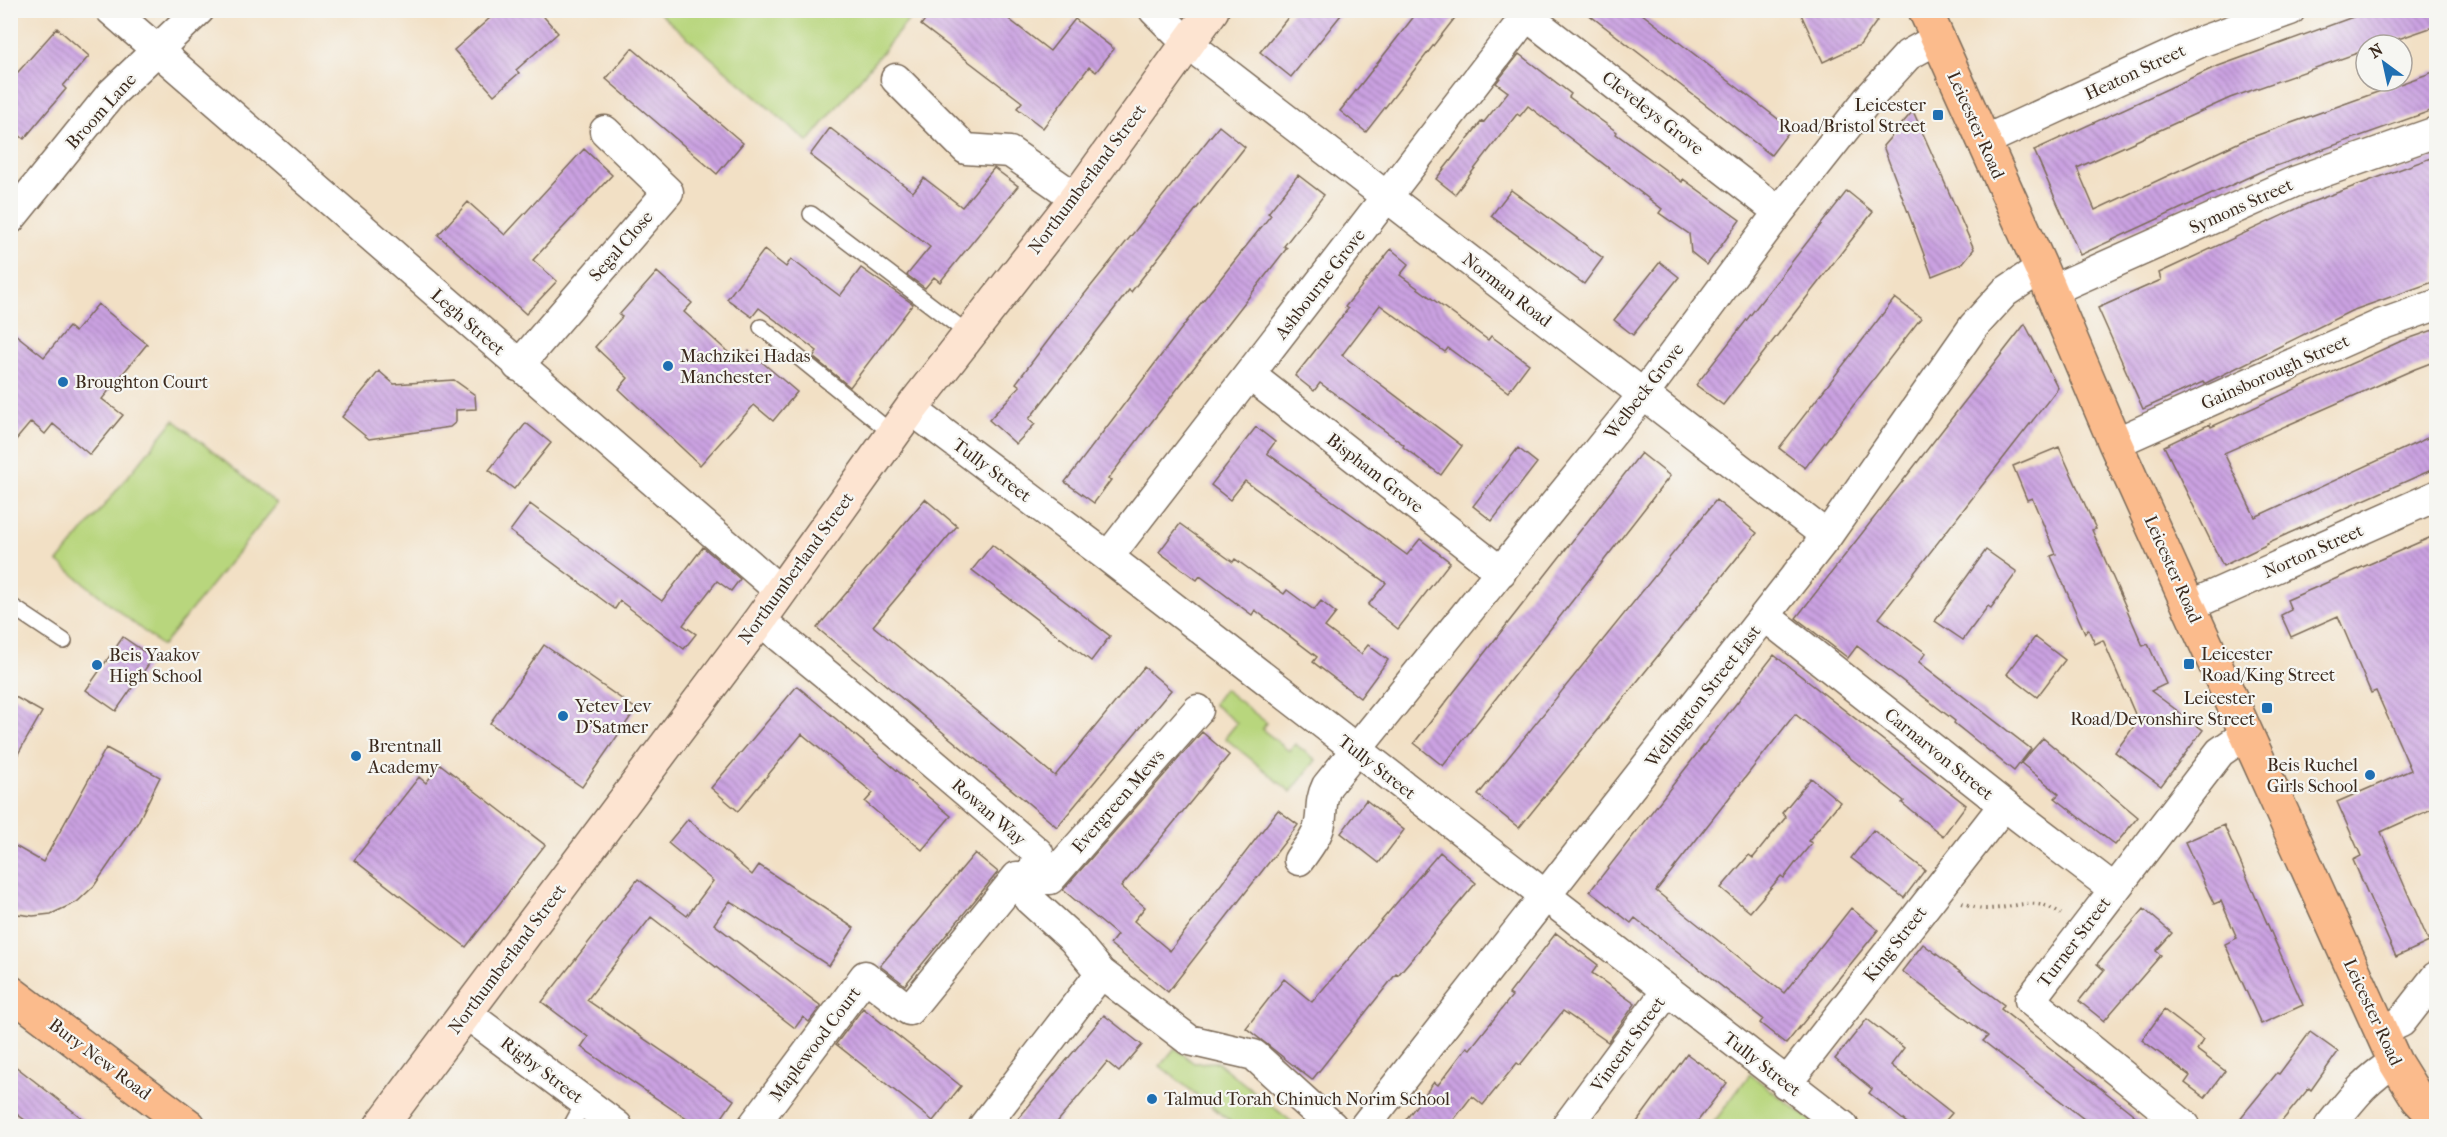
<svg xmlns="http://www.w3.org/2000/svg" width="2447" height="1137" font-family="'IM FELL French Canon',serif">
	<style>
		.green { fill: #b8d67d; stroke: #7a804e; stroke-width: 1.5 }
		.building { fill: url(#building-back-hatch) }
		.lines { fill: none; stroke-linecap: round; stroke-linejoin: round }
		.lane-casing { stroke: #7b6a58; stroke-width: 18 }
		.street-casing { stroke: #7b6a58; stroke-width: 33 }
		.secondary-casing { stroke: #7b6a58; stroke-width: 36 }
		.primary-casing { stroke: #7b6a58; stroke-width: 36 }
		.highway-casing { stroke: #7b6a58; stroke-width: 36 }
		.path { stroke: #7b6a58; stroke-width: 4; stroke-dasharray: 1.5 4.5; stroke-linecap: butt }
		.lane { stroke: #fff; stroke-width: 15 }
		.street { stroke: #fff; stroke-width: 30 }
		.secondary { stroke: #fde4d1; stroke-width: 33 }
		.primary { stroke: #fbbb8c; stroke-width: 33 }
		.highway { stroke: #fbbb8c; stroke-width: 33 }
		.poi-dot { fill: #1f6fb2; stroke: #f6f6f2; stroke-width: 2 }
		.labels { text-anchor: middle; stroke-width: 4.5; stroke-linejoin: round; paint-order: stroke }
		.street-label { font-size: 18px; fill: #3b2a1e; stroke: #f6f6f2 }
		.poi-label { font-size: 18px; fill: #3b2a1e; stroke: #f6f6f2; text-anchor: start }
	</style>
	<defs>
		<pattern id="building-back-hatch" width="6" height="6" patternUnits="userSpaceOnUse" patternTransform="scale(1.5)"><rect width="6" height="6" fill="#cba2e2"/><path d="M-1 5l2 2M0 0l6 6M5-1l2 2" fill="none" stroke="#a684b7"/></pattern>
	</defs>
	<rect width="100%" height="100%" fill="#f6f6f2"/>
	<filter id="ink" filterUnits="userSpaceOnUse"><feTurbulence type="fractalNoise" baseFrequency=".0167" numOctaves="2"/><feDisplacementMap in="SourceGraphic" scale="12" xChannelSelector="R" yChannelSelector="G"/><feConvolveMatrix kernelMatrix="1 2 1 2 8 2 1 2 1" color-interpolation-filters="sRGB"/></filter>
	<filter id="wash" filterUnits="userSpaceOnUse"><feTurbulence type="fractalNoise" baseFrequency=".008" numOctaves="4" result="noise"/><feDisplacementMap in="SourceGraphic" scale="24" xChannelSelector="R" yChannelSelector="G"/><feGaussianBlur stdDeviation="1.35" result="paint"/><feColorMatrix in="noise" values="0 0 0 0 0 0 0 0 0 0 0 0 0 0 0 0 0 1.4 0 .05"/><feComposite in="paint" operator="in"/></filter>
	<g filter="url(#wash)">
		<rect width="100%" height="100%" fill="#f2e0c5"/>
		<path class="green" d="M657,11H916L808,142Z
			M174,420L277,504L162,646L58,562Z
			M1224,689L1267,723L1262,729L1289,751L1295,744L1316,760L1291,792L1225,738L1237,723L1213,704Z
			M1175,1048L1194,1063L1217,1062L1297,1126H1236L1160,1066Z
			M1750,1074L1818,1126H1711Z"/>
		<g id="blocks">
			<path class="building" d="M499,10H538L558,33L516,70L519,73L494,95L454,50Z
				M932,10H997L1050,51L1075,19L1114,49L1096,72L1089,67L1043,128L1017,108L1022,102L921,25Z
				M1294,10H1345L1291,77L1260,52Z
				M1419,10H1461L1366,132L1340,111Z
				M1583,10H1637L1791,129L1771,155Z
				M1799,10H1872L1877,21L1860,45L1823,62Z
				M2372,10H2436V26L2381,45H2366V50L2230,98L2077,168L2095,210L2244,140L2436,71V109L2262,171L2080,255L2034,150L2213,68Z
				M57,28L89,56L63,86L66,89L24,139L10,128V81Z
				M632,48L743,143L717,174L606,79Z
				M1519,54L1571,94L1569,97L1617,132L1616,134L1682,182L1683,179L1740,220L1707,265L1691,252L1689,234L1659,213L1662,209L1528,106L1520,116L1517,114L1455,194L1436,179L1482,121L1484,122L1508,92L1496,83Z
				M1913,111L1974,249L1962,264L1932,276L1883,146Z
				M1219,126L1245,147L1131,292L1129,290L1029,419L1035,424L1016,444L989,420L1020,386L1016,383L1059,326Z
				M830,128L913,192L924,178L962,207L994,168L1018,186L940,282L934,277L925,288L907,275L930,247L810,155Z
				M584,149L612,175L533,260L557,281L526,314L438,235L468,202L505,235Z
				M2436,156V281L2351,311L2204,384L2203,382L2143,409L2098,308L2161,280L2159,273L2309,203Z
				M1298,175L1324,195L1284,246L1287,248L1143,433L1108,479L1111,480L1094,503L1065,482L1197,308L1271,215L1268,213Z
				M1511,190L1603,258L1584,284L1491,216Z
				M1847,191L1873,212L1723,405L1696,385Z
				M1391,249L1409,264L1400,275L1488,340L1491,336L1529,364L1508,392L1448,348L1445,352L1380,305L1342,355L1462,446L1441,475L1403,447L1404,445L1320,383L1314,391L1295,376L1348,309L1345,307Z
				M764,250L786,267L791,259L840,296L861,268L913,304L850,387L813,357L817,351L759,308L752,317L727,299Z
				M1660,262L1679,277L1633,335L1614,320Z
				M657,272L692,303L684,312L740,363L749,351L797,392L773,421L754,405L700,465L619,389L628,378L595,347L622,317L619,315Z
				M1895,298L1921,318L1805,468L1779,448Z
				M98,304L147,344L102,399L123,415L90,455L53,424L45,434L31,422L10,447V330L44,357L69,327L75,332Z
				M2025,324L2058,388L1879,618L1926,653L1919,662L2031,749L2014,771L1954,723L1955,721L1857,646L1848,658L1796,618Z
				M2436,329V361L2415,369L2224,453L2255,517L2436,434V468L2267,543L2268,544L2223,566L2164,446L2210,424L2211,427L2399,342Z
				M379,371L394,384L454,380L475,395L476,409L456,410V422L450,427L369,439L342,417Z
				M526,423L551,443L514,489L489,470Z
				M1256,427L1275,442L1267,453L1407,555L1420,539L1450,562L1398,629L1368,605L1386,583L1245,481L1230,500L1211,485Z
				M2059,447L2096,529L2092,530L2143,646L2148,644L2166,684L2151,691L2203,730L2161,786L2115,752L2138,721L2103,640L2095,644L2088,629L2085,633L2051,556L2056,554L2032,498L2027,500L2013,466Z
				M1518,448L1537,463L1492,521L1473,506Z
				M1641,453L1670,476L1443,766L1414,743Z
				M925,499L957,526L873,626L1055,776L1144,667L1171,690L1057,827L817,628Z
				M1716,500L1757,533L1519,828L1478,795Z
				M530,504L662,601L703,547L740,579L731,591L717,581L683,625L696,634L684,649L620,601L615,609L510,531Z
				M1180,524L1233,562L1235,559L1284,594L1287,590L1314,610L1321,601L1336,613L1325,627L1361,654L1368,645L1388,660L1360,698L1313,662L1317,657L1255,610L1252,615L1200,576L1197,580L1159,552Z
				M2436,535V807L2381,832L2429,942L2396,957L2353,860L2361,856L2337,802L2411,770L2376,691L2371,693L2338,616L2291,637L2281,615L2291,610L2287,600Z
				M992,545L1110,636L1091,661L972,570Z
				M1986,550L2017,572L1991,608L1988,606L1963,640L1935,621Z
				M123,637L153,658L116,711L86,690Z
				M2035,637L2065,660L2037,697L2007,674Z
				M544,645L636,709L582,787L490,723Z
				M1774,655L1966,805L1943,836L1902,803L1904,801L1795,714L1656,891L1784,993L1851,908L1878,930L1786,1044L1760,1023L1763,1019L1635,918L1631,923L1590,891Z
				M797,686L951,816L922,850L865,802L873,793L802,734L738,811L711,788Z
				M10,694L42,712L10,768Z
				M1202,732L1229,755L1121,887L1145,907L1134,921L1170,951L1278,810L1298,825L1168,992L1110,944L1117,935L1063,890Z
				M2043,738L2138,817L2115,845L2055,798L2059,794L2021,763Z
				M106,748L160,777L138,822L94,886L77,902L51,914L33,916L10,913V843L43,862Z
				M440,764L545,845L466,947L354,860L419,777L426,783Z
				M1811,778L1840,802L1808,841L1812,843L1797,861L1784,878L1781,876L1750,912L1721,888L1749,855L1753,858L1769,838L1786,817L1782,813Z
				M1366,800L1404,830L1379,863L1341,833Z
				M688,819L752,875L759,865L854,928L829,966L730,901L714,924L821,1006L809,1022L803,1017L795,1028L651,917L587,1000L734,1100L716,1126H697L581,1047L588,1037L542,1002L638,879L687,916L713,881L668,843Z
				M2224,825L2303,1005L2261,1024L2225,944L2237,938L2221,901L2214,904L2185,842Z
				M1873,830L1925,870L1904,898L1851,858Z
				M1440,852L1476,883L1398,975L1396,974L1312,1080L1246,1028L1284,979L1312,1002Z
				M975,853L998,872L905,985L880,966Z
				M2144,909L2172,933L2156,951L2161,955L2104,1021L2079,1001L2104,970L2097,964Z
				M1556,933L1598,965L1592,973L1635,1004L1608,1042L1563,1011L1520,1065L1517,1063L1483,1105L1472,1096L1449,1126H1401L1434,1082L1438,1085L1467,1047L1470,1049L1512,996L1509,994Z
				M1923,944L2004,1005L2001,1009L2148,1126H2093L1983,1041L1988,1036L1902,971Z
				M863,1008L961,1086L933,1121L836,1044Z
				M2164,1010L2203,1040L2197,1050L2225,1071L2205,1098L2185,1083L2190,1076L2142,1040Z
				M1104,1015L1142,1045L1119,1072L1107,1062L1054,1126H1012Z
				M1867,1019L1904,1048L1891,1065L1952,1113L1941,1126H1911L1869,1093L1872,1089L1835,1059Z
				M2310,1032L2338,1052L2311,1090L2309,1088L2278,1126H2234L2277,1073L2279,1074Z
				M1687,1054L1727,1083L1694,1126H1634Z
				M10,1062L92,1126H33L10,1109Z"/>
		</g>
	</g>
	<g filter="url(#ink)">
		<use href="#blocks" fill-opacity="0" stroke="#7b6a58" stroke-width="1.5"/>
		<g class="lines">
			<g class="lane-casing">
				<path id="lane" d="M811,214L970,335
					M761,327L893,434
					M10,605L64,641
					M571,1126L584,1102"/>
			</g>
			<g class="street-casing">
				<path id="street" d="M111,10L780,591
					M1154,10L1187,43L1827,536
					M1527,16L1779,212
					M896,79L966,149L1010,152L1076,198
					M1984,141L2200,42L2290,10
					M10,219L112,93L199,10
					M2050,291L2294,182L2436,132
					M518,366L668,192L605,131
					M1250,375L1501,572
					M911,409L1108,557L1843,1126
					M2115,443L2380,325L2436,305
					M1108,557L1531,10
					M2189,606L2436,496
					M1765,616L2004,805L2114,889
					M760,620L889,726L1038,853L1029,899L1073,939L1101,973L984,1126
					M1299,860C1306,850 1314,840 1318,830C1324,816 1318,804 1327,786L1643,395L1779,212L1869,98L1908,55L1937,39
					M1101,973L1189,1040L1254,1055L1332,1126
					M467,1014L617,1126
					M2381,1031L2401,1022L2436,977
					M1786,1084L2004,805
					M753,1126L865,976L909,1010L1017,877L1050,879L1198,710
					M1365,1126L1827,536L1974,326L2005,292L2041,268
					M1567,1126L1667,991
					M2185,1126L2030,1000L2220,752L2246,734
					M2330,1126C2351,1100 2365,1080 2395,1062"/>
			</g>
			<g class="secondary-casing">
				<path id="secondary" d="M381,1126L760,620L911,409L1076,198L1212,10"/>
			</g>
			<g class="primary-casing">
				<path id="primary" d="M1925,10L2041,268L2115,443L2395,1062L2418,1099L2436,1118"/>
			</g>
			<g class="highway-casing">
				<path id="highway" d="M10,992L189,1126"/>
			</g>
			<path class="path" d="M1962,903C1970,905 1978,909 1986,909C2017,909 2032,894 2061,914"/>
			<use href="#lane" class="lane"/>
			<use href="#street" class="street"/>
			<use href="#secondary" class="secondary"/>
			<use href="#primary" class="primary"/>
			<use href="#highway" class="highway"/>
		</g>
	</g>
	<g class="poi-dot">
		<rect x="1932" y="109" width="12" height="12" rx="3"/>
		<circle cx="668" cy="366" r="6"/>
		<circle cx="63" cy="382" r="6"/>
		<rect x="2183" y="658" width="12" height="12" rx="3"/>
		<circle cx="97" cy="665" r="6"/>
		<rect x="2261" y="702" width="12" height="12" rx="3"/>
		<circle cx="563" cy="716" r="6"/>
		<circle cx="356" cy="756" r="6"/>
		<circle cx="2370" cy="775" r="6"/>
		<circle cx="1152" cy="1099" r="6"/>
	</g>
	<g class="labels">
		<g class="street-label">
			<text transform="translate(2135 72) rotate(-25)" y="6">Heaton Street</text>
			<text transform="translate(101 111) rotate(-48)" y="6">Broom Lane</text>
			<text transform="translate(1653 113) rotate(38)" y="6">Cleveleys Grove</text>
			<text transform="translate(1976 125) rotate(66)" y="6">Leicester Road</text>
			<text transform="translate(1087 179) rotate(-53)" y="6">Northumberland Street</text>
			<text transform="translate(2241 206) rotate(-24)" y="6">Symons Street</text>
			<text transform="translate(621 246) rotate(-49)" y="6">Segal Close</text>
			<text transform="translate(1320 284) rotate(-52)" y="6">Ashbourne Grove</text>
			<text transform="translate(1507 290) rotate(38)" y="6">Norman Road</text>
			<text transform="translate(468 322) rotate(41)" y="6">Legh Street</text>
			<text transform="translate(2275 372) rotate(-24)" y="6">Gainsborough Street</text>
			<text transform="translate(1644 391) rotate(-52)" y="6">Welbeck Grove</text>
			<text transform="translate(992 470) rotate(37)" y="6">Tully Street</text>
			<text transform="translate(1375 473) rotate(38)" y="6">Bispham Grove</text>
			<text transform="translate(2313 551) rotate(-24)" y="6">Norton Street</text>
			<text transform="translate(796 568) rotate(-54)" y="6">Northumberland Street</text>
			<text transform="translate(2173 569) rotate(66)" y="6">Leicester Road</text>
			<text transform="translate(1703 696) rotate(-52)" y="6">Wellington Street East</text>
			<text transform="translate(1939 754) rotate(39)" y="6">Carnarvon Street</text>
			<text transform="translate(1377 767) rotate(38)" y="6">Tully Street</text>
			<text transform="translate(1118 801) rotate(-49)" y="6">Evergreen Mews</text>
			<text transform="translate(989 812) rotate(41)" y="6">Rowan Way</text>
			<text transform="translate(2074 942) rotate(-53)" y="6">Turner Street</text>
			<text transform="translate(1895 944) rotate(-52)" y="6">King Street</text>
			<text transform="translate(507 959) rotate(-53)" y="6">Northumberland Street</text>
			<text transform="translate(2373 1012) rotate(65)" y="6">Leicester Road</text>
			<text transform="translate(815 1044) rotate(-53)" y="6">Maplewood Court</text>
			<text transform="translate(1628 1044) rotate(-54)" y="6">Vincent Street</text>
			<text transform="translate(100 1059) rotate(37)" y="6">Bury New Road</text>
			<text transform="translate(1762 1064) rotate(38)" y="6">Tully Street</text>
			<text transform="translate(542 1070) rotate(37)" y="6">Rigby Street</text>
		</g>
		<g class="poi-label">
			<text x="1926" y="111" text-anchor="end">Leicester<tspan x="1926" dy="21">Road/Bristol Street</tspan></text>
			<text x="680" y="362">Machzikei Hadas<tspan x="680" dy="21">Manchester</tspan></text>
			<text x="75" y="388">Broughton Court</text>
			<text x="2201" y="660">Leicester<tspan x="2201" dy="21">Road/King Street</tspan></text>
			<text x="109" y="661">Beis Yaakov<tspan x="109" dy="21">High School</tspan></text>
			<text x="2255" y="704" text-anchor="end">Leicester<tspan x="2255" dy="21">Road/Devonshire Street</tspan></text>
			<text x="575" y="712">Yetev Lev<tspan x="575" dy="21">D'Satmer</tspan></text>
			<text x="368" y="752">Brentnall<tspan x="368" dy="21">Academy</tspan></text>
			<text x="2358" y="771" text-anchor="end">Beis Ruchel<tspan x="2358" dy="21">Girls School</tspan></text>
			<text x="1164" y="1105">Talmud Torah Chinuch Norim School</text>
		</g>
	</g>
	<rect width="2447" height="1137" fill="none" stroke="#f6f6f2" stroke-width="36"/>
	<g transform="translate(2384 63) rotate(327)"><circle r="28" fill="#f6f6f2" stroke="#aba49d" stroke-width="1.5"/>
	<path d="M0-4.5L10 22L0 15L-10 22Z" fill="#1f6fb2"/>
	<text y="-9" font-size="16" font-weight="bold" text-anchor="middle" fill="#3b2a1e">N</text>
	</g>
</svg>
